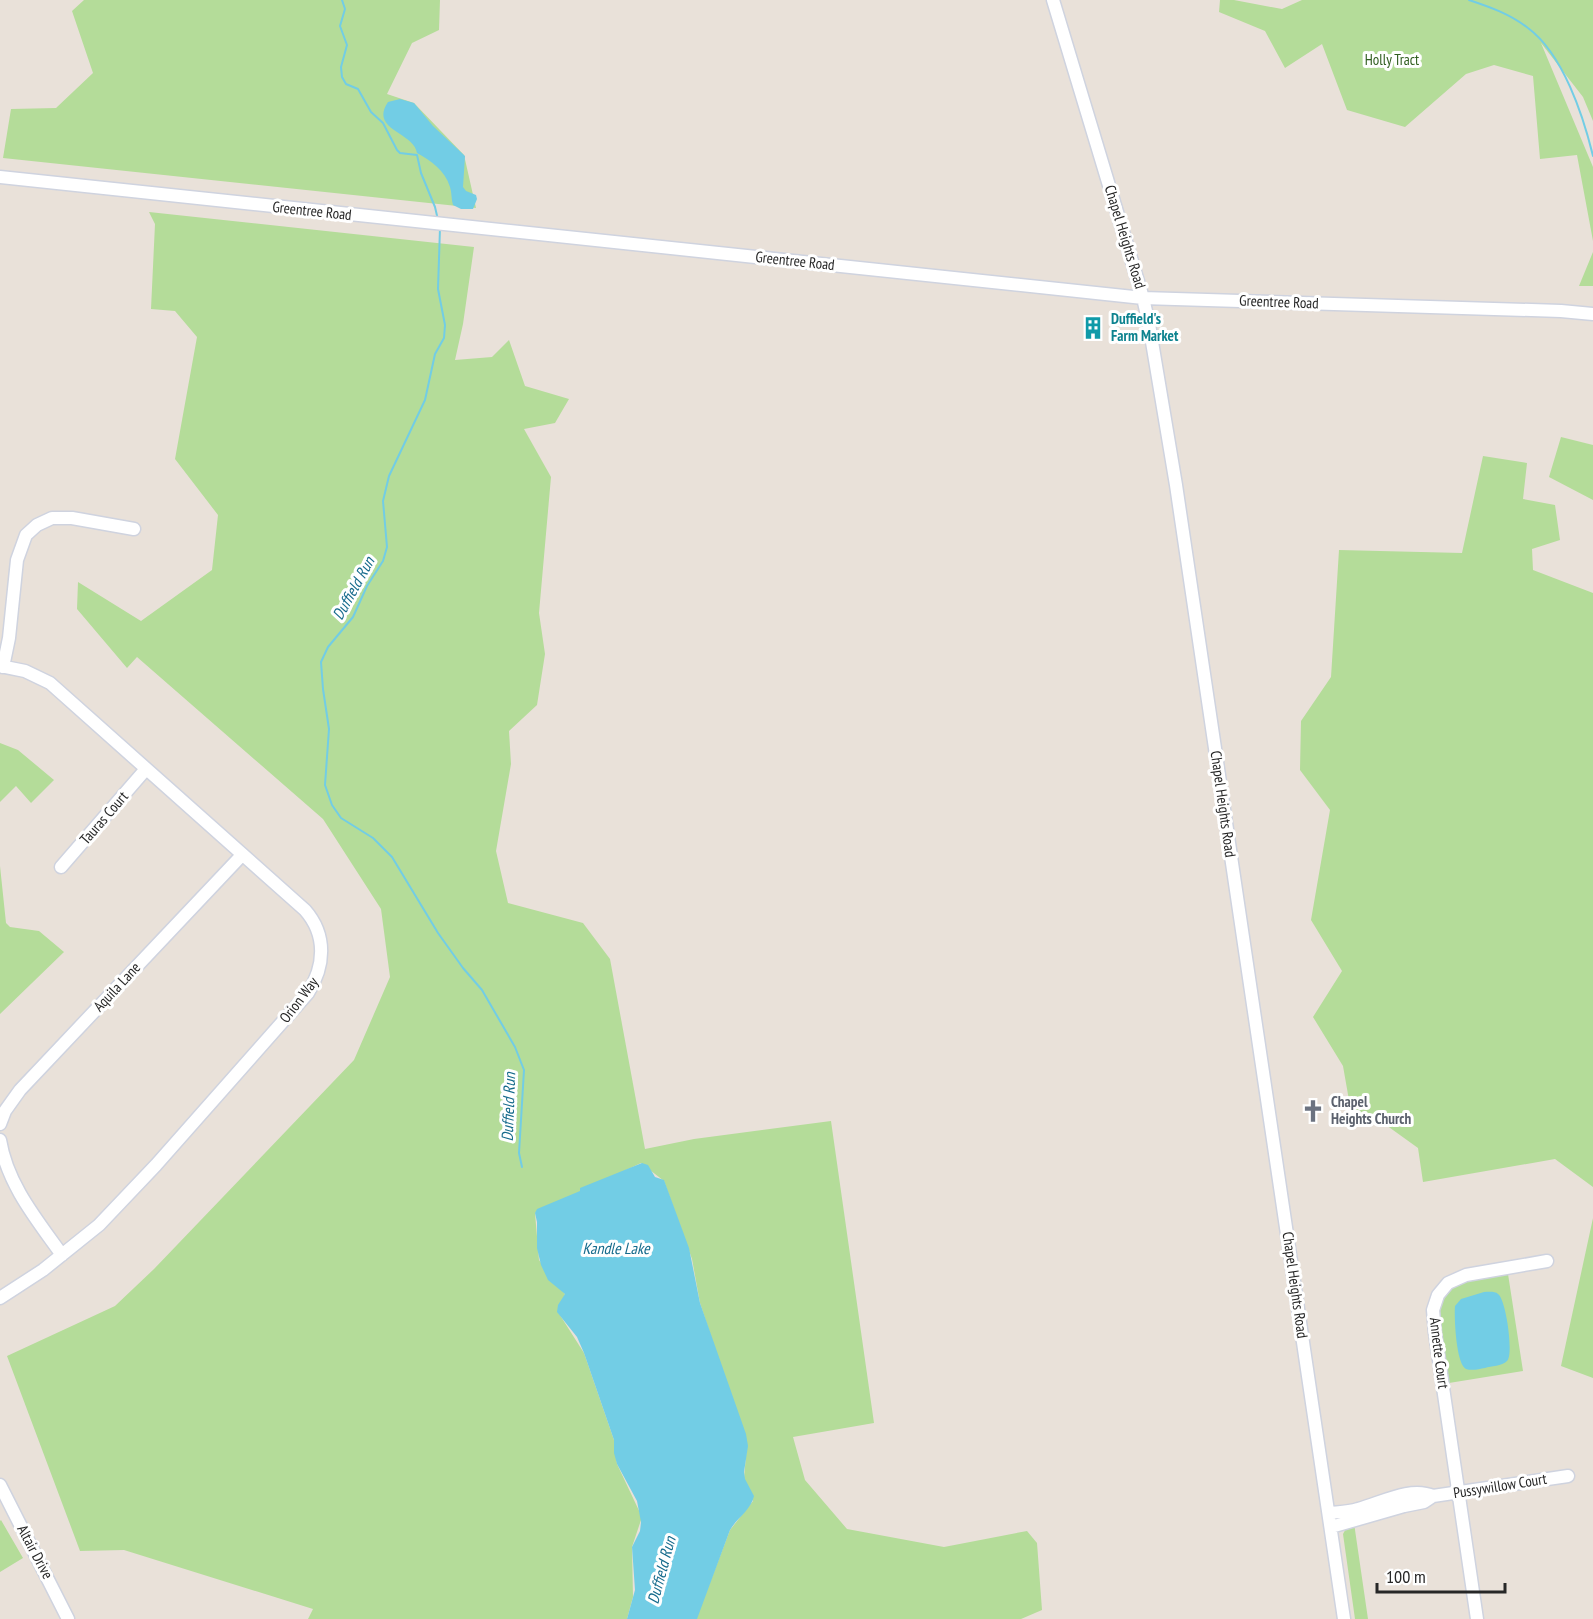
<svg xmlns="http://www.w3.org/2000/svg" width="1593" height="1619" font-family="'PT Sans Narrow',sans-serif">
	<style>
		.green { fill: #b4dc99 }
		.water { fill: #72cde5 }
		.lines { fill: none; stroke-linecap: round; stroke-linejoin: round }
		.stream { stroke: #72cde5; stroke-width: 2 }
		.minor-casing { stroke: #cfd3df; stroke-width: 15 }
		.minor { stroke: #fff; stroke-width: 12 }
		.labels { text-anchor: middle; stroke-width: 6; stroke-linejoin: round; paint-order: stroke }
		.park-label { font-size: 15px; fill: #2f5d1e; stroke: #fff }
		.street-label { font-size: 15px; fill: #272727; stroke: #fff }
		.culture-label { font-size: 15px; font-weight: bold; fill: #0d838f; stroke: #fff; text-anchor: start }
		.worship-label { font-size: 15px; font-weight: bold; fill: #5b616d; stroke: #fff; text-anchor: start }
		.water-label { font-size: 16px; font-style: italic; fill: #166b8c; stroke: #fff }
	</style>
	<rect width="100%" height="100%" fill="#e9e1d9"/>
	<path class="green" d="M84,0H440L439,30L412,43L387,94L414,103L464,155L476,208L3,158L11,109L56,108L93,73L72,11Z
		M1220,0H1234L1282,9L1302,0H1593V121L1583,97L1541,43L1593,167V241L1577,155L1540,159L1533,76L1494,65L1466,74L1405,127L1347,110L1322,44L1285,68L1265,31L1219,12Z
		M149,212L474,247L463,324L455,360L492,357L509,340L525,386L569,399L555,423L524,429L551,477L539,613L545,654L537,705L509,731L511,764L496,851L508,903L583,923L610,959L645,1149L694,1139L831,1121L874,1423L793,1437L805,1480L847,1529L944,1547L1027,1531L1037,1543L1042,1610L1021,1619H696L730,1530L753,1501L744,1478L747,1445L700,1303L692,1259L664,1181L641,1163L535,1213L539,1260L565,1294L558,1312L584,1353L614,1440L617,1464L642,1517L632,1547L633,1597L627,1619H308L313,1609L124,1550L80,1551L7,1356L115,1306L154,1269L354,1060L390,977L381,909L323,819L137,657L127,668L77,609L78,582L141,621L212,570L218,515L175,459L197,337L175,311L151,309L155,224Z
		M1593,252V286H1579Z
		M1561,437L1593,445V500L1549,477Z
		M1483,456L1527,463L1523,499L1555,505L1560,540L1532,549L1533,570L1593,593V1187L1555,1159L1423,1182L1418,1148L1386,1125L1353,1123L1343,1066L1313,1017L1342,971L1311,920L1330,810L1300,770L1301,721L1331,677L1339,550L1462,553Z
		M0,743L18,750L54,780L31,803L16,786L0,802Z
		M0,866L6,923L10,927L39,931L64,952L0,1014Z
		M1593,1218V1378L1561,1366Z
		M1508,1274L1523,1371L1449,1383L1439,1310C1450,1276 1478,1279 1508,1274Z
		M1,1520L23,1558L0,1572V1521Z
		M1354,1523L1368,1619H1355L1343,1534L1348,1525Z"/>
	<path class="water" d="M400,99L414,103L433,126L465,156L463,187L466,191L476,195L477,199L473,209H461L453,205C451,199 452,193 450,187C445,170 431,161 417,153C414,132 369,130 388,102Z
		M642,1163L648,1165L655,1177L664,1180L689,1248L700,1303L746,1434L748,1446L744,1472L745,1479L754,1496C751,1510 737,1518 730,1530L697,1619H627L635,1590L632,1547L640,1531L641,1522L637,1501L617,1464L614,1453V1440L584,1353L577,1337L557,1312L558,1305L565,1294L548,1280L541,1265L537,1248V1222L535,1213L537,1209L580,1191V1188Z
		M1484,1292C1488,1292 1495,1291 1498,1294C1506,1299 1514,1355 1507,1361C1502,1366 1491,1366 1485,1368C1479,1369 1472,1371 1466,1369C1456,1364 1454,1317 1455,1306L1461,1299Z"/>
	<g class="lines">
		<path class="stream" d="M342,0L345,9L340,26L347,45L341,67L342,77L346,84L358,89L371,112L383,123L397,150L400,153L417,155L421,173L435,207L438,220
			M1469,0C1490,7 1510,14 1528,28C1563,54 1583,115 1593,156
			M440,228L438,289L445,325L444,338L435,354L425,400L389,476L383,501L387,547L383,561L367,586L353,617L328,647L321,662L323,689L329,729L325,785L332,805L341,818L373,838L392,857L438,933L463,968L482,990L515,1047L524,1070L519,1153L522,1167"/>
		<g class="minor-casing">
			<path id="minor" d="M1053,0L1143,298L1149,324L1176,485L1344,1619
				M0,177L1143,298L1561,311L1593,314
				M0,666L25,671L50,683L305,910C327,935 325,966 308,993L156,1165L99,1225L43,1270L0,1298
				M3,667L9,638L17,560L26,535L37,525L52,518H72L134,529
				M61,867L146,769
				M0,1124L5,1111L20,1090L242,855
				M0,1140C7,1184 37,1220 62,1255
				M0,1485L68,1619
				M1329,1513C1339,1512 1349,1512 1358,1509C1381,1503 1410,1486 1433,1496
				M1331,1527L1404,1506L1424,1502L1433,1496L1568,1476
				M1477,1619L1435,1333L1433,1310L1438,1295L1448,1283L1466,1275L1547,1261"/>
		</g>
		<use href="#minor" class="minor"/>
	</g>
	<defs>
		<g id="building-bare" transform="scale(1.8)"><path d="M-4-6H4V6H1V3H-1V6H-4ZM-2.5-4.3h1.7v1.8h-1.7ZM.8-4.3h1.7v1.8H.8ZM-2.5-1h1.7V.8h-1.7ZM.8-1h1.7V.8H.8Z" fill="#0f9aa8" stroke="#fff" stroke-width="2.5" paint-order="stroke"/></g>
		<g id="church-bare" transform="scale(1.8)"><path d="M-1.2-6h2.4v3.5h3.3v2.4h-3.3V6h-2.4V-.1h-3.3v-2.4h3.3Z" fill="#6b7280" stroke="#fff" stroke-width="2.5" paint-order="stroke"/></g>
	</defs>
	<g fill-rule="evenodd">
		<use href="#building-bare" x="1093" y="328"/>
		<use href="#church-bare" x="1313" y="1111"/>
	</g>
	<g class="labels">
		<g class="park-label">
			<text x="1392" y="65">Holly Tract</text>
		</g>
		<g class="street-label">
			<text transform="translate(312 211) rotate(6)" y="5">Greentree Road</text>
			<text transform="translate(1125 237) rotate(73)" y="5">Chapel Heights Road</text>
			<text transform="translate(795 261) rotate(6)" y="5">Greentree Road</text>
			<text transform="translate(1279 302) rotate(2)" y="5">Greentree Road</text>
			<text transform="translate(1223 804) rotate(82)" y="5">Chapel Heights Road</text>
			<text transform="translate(104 818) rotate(-49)" y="5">Tauras Court</text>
			<text transform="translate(117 987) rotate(-47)" y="5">Aquila Lane</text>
			<text transform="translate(299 1000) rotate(-53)" y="5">Orion Way</text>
			<text transform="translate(1295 1285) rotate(82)" y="5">Chapel Heights Road</text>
			<text transform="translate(1439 1353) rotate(83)" y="5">Annette Court</text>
			<text transform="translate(1500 1486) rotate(-9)" y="5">Pussywillow Court</text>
			<text transform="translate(35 1552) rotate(62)" y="5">Altair Drive</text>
		</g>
		<g class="culture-label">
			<text x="1111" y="324">Duffield's<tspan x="1111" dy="17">Farm Market</tspan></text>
		</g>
		<g class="worship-label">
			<text x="1331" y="1107">Chapel<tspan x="1331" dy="17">Heights Church</tspan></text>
		</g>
		<g class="water-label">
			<text transform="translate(353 588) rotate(-61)" y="6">Duffield Run</text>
			<text transform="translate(508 1107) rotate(-88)" y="6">Duffield Run</text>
			<text x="616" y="1254">Kandle Lake</text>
			<text transform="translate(661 1570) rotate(-75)" y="6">Duffield Run</text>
		</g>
	</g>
	<path d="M1377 1583v9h128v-9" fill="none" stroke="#272727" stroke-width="3"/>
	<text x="1386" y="1583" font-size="18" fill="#272727" stroke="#ffffff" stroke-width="4.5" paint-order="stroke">100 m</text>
</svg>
